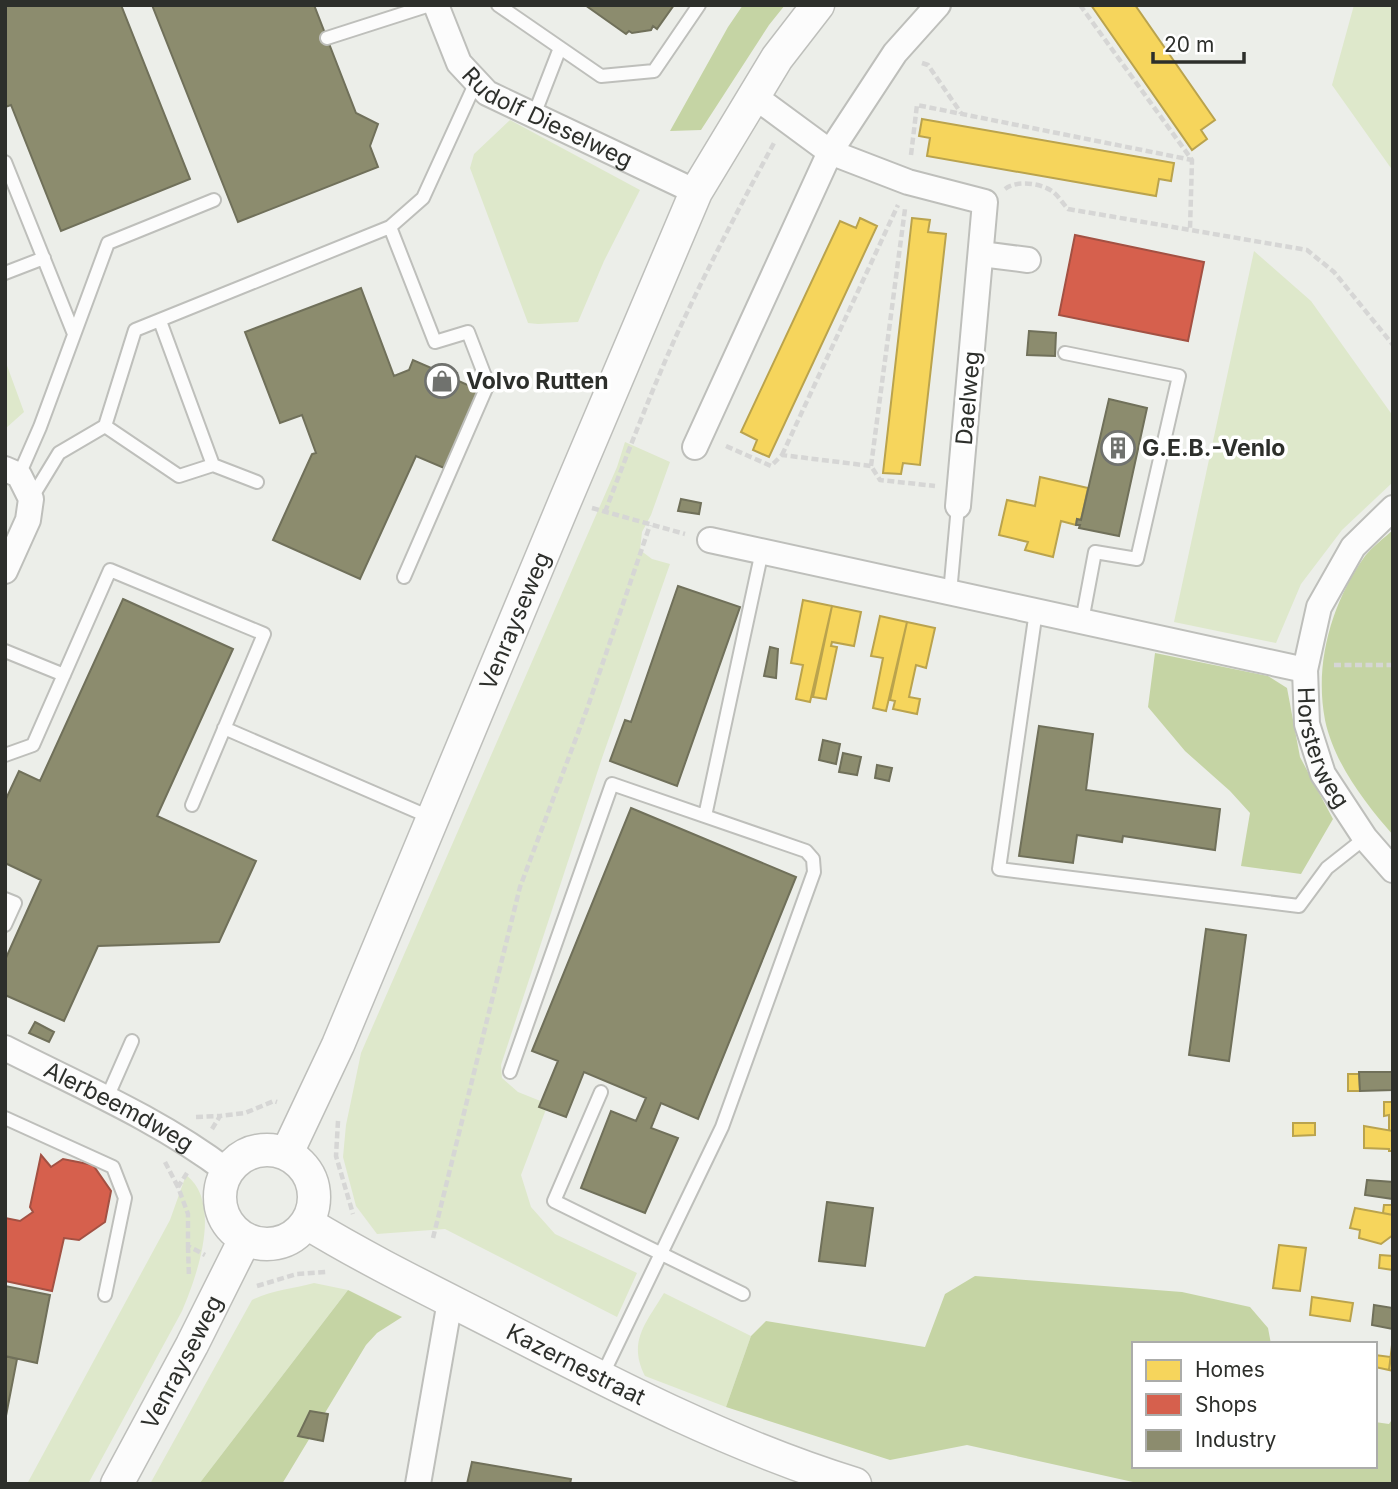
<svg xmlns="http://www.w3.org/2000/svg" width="1398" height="1489" font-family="Inter,sans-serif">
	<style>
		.green { fill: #dee8cb }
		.forest { fill: #c5d4a4 }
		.homes { fill: #f6d55c; stroke: #baa34d; stroke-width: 2 }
		.shops { fill: #d6604d; stroke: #a35143; stroke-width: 2 }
		.industry { fill: #8c8c6e; stroke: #70705a; stroke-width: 2 }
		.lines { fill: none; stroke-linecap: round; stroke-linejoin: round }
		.service-casing { stroke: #bebfbb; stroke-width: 16 }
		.minor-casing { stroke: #bebfbb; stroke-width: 28 }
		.tertiary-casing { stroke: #bebfbb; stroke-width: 35 }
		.path { stroke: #d6d6d5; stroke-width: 4.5; stroke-dasharray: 7 3.5; stroke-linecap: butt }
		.service { stroke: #fcfcfc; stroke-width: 12 }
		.minor { stroke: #fcfcfc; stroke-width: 24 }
		.tertiary { stroke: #fcfcfc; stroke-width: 32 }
		.labels { text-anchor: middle; stroke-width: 7; stroke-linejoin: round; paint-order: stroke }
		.street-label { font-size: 23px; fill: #2d2f2b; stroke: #fff }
		.poi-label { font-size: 23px; font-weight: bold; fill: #2d2f2b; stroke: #fff; text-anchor: start }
	</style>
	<rect width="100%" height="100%" fill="#eceee9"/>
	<path class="green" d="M1354,5H1393V171L1332,85Z
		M510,120L640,190L604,261L578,322L538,324L528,323L470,168L474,154Z
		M1254,251L1311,301L1393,416V482L1342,530L1301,584L1276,643L1174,622Z
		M5,360L24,412L5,429Z
		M625,442L670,462L651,515L642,532L640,550L652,559L670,564L602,758L501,1065L502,1078L518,1092L548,1104L521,1175L531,1207L555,1234L637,1273L617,1317L445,1229L377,1234L356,1206L343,1157L346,1125L361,1053L617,467Z
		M186,1175C223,1203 197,1276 182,1311L88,1484H27L170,1220Z
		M314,1283L348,1290L199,1484H150L252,1300C272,1290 292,1289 314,1283Z
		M664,1293L751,1336L726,1407L645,1376C627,1341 647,1322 664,1293Z"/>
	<path class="forest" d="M743,5H785L769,25L701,130L670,131L728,27Z
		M1393,530V835C1365,803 1334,763 1325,720C1314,663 1332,602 1365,556C1372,547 1384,538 1393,530Z
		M1155,653L1268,676L1287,688L1300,757L1333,819L1301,874L1241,866L1250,813L1230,791L1185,751L1148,707Z
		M975,1276L1182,1292L1250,1307L1268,1328L1271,1344H1134V1466H1375V1422L1389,1424L1393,1418V1484H1142L967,1445L890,1460L726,1407L751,1336L766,1321L925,1347L945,1294Z
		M348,1290L402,1317L377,1333L366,1345L282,1484H199Z"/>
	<path class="homes" d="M1091,5H1135L1215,120L1201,130L1207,139L1192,150Z
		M922,119L1174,163L1171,181L1159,179L1156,196L927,156L930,138L919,136Z
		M860,218L877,226L769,457L753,450L757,440L741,432L840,221L856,228Z
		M912,218L930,220L928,232L946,234L920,465L903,463L901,474L883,473Z
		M1040,477L1088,488L1081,520L1077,519L1076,525L1061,521L1053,557L1025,550L1028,542L999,535L1007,500L1035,506Z
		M803,600L832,606L810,702L796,699L803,665L791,663Z
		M832,606L861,612L854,646L832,642L831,646L837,647L826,699L813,697Z
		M880,616L907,622L886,711L873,708L883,658L871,656Z
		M907,622L935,628L926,668L916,665L909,697L920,699L917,714L893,709L895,701L890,700Z
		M1348,1074H1359L1360,1091H1348Z
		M1384,1102H1393V1131H1389V1115L1384,1116Z
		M1293,1123H1315V1135L1293,1136Z
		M1364,1126L1393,1131V1151H1389V1149L1364,1148Z
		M1384,1205H1393V1215L1383,1213Z
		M1355,1208L1393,1215V1235L1381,1244L1359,1238L1360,1230L1350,1228Z
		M1279,1245L1306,1248L1300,1291L1273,1288Z
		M1380,1255L1393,1256V1270L1379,1268Z
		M1312,1297L1353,1303L1350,1321L1310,1315Z
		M1392,1345H1393V1371L1389,1370Z
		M1375,1355L1391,1357L1389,1370L1375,1367Z"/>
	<path class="shops" d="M1075,235L1204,262L1188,341L1059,315Z
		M41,1155L51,1167L63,1159L93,1165L111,1191L105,1222L79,1240L64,1238L52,1291L5,1281V1218L20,1221L33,1212L30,1207Z"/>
	<path class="industry" d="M5,5H121L190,179L61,231L11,105L5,107Z
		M152,5H314L356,113L378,124L370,146L378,167L238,222Z
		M585,5H674L657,29L653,26L651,30L632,33L629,31L626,34Z
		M361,288L394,376L409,370L413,360L438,371L441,365L457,373L454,379L479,390L444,468L416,456L360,579L273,540L312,454L316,453L302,415L280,423L245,332Z
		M1029,331L1056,333L1055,356L1027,355Z
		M1109,399L1147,408L1119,536L1079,528L1080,525H1076L1077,519L1081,520Z
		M681,499L701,503L699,514L678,511Z
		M678,586L740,607L677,786L610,761L625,720L631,722Z
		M123,599L233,649L157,816L256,861L219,942L98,946L64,1021L5,995V960L41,880L5,863V801L19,771L40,781Z
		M770,647L778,649L776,678L764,676Z
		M1039,726L1093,734L1086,790L1220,809L1215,850L1123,836L1122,842L1077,835L1073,863L1019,856Z
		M823,740L840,744L836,764L819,760Z
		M843,753L861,757L857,775L839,772Z
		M877,765L892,768L889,781L875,778Z
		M631,808L796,877L698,1119L661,1103L651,1128L678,1138L645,1213L581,1188L611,1111L636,1121L646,1098L584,1072L566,1117L539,1107L558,1061L532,1051Z
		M1206,929L1246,935L1229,1061L1189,1055Z
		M35,1022L54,1032L49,1042L29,1033Z
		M1359,1072H1393V1090L1360,1091Z
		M1367,1180L1393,1182V1199L1365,1195Z
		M827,1202L873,1208L865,1266L819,1261Z
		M5,1286L50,1295L37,1363L5,1356Z
		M1374,1305L1393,1308V1329L1372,1325Z
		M5,1356L17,1359L5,1421Z
		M310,1411L328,1414L323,1441L298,1436Z
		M472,1462L571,1479L570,1484H467Z"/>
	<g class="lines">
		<g class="service-casing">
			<path id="service" d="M498,5L601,76L654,71L699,5
				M327,38L430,5
				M534,115L560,48
				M5,162L74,334
				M390,227L423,198L476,82
				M5,273L44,258
				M160,321L213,465
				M1065,353L1179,376L1137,559L1095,552L1082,621
				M105,426L179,476L213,465L257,482
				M19,475L40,427L108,243L214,200
				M31,499L59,453L105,426L135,330L390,227L435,342L468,332L488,384L404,577
				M950,593L958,506
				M1036,611L999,869L1299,906L1327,868L1365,838
				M5,651L64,675
				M224,728L432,818
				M5,755L33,745L110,570L264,634L192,805
				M705,816L762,551
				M5,899L15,903L5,925
				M510,1072L612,784L806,851L813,859L814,872L722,1127L601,1378
				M601,1092L554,1201L743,1294
				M106,1100L132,1041
				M5,1118L113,1167L125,1198L105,1295"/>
		</g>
		<g class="minor-casing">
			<g id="minor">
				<path id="s1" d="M436,5L459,63L487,93L696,192"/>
				<path d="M754,96L830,152L908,182L985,202L958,506"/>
				<path d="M981,254L1028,260"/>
				<path d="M695,447L830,152L895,53L938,5"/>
				<path d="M5,469L19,475L31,499L28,520L5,571"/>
				<path id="s2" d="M1393,508L1353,547L1319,607L1305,670L1307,724L1323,774L1365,838L1393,870"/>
				<path d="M710,540L1305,670"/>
				<path id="s3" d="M5,1048C80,1086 160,1120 227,1171"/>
				<path d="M418,1484L450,1301"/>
			</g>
		</g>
		<g class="tertiary-casing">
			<g id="tertiary">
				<circle cx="267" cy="1197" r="47"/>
				<path id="s4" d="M287,1153L338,1045L565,501L696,192L777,58L818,5"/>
				<path id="s5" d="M307,1223C371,1262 438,1294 504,1328C618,1387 732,1446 855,1484"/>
				<path id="s6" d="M117,1484L192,1345L245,1239"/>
			</g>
		</g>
		<path class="path" d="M1080,5L1192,160L1190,229
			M922,63L928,65L961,113
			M911,155L917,105L1192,160
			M1005,189C1017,180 1040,183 1052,191C1058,195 1063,204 1068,209L1307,250L1334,272L1393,345
			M726,446L771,466L782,455L871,466L880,480L935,486
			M782,455L898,205
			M871,466L905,209
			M592,508L685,534
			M605,512C628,452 651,392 677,334C707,269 740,206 774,143
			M1334,665H1393
			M196,1117L219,1116
			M338,1121L336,1156L353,1214
			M212,1129L220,1116L245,1113L274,1101L277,1102
			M165,1162L178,1187
			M187,1173L178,1187L188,1214V1246L205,1255
			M433,1238L520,887L587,709L650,525
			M188,1246L189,1277
			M257,1286L297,1274L326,1272"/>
		<use href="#service" class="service"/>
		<use href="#minor" class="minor"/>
		<use href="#tertiary" class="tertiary"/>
	</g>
	<defs>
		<g id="shop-ring" transform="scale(1.75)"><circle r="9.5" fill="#fff" stroke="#70726e" stroke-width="1.5"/><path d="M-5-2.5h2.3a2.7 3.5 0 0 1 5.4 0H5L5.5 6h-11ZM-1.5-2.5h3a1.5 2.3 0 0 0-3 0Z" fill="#70726e"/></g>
		<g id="building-ring" transform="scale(1.75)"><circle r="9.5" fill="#fff" stroke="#70726e" stroke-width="1.5"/><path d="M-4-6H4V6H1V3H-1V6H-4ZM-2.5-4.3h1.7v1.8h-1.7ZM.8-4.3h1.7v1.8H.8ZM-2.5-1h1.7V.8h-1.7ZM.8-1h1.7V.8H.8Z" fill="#70726e"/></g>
	</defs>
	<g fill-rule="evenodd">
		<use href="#shop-ring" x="442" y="381"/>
		<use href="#building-ring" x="1118" y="448"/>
	</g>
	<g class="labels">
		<g class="street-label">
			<text dy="8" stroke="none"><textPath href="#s1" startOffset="168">Rudolf Dieselweg</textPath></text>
			<text transform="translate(968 398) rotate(-85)" y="8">Daelweg</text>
			<text dy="8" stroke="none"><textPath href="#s4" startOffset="579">Venrayseweg</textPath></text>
			<text dy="8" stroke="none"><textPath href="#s2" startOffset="270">Horsterweg</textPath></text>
			<text dy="8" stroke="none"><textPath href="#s3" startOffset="128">Alerbeemdweg</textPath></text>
			<text dy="8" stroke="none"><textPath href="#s6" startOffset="138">Venrayseweg</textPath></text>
			<text dy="8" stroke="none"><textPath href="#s5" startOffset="304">Kazernestraat</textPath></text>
		</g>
		<g class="poi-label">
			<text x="466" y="389">Volvo Rutten</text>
			<text x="1142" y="456">G.E.B.-Venlo</text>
		</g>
	</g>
	<rect width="1398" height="1489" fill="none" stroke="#2d2f2b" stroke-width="14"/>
	<rect x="1132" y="1342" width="245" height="126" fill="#ffffff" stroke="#abacaa" stroke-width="2"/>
	<rect x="1146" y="1360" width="35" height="21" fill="#f6d55c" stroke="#abacaa" stroke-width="2"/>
	<text x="1195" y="1377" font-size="21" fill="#2d2f2b">Homes</text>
	<rect x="1146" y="1394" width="35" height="21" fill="#d6604d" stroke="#abacaa" stroke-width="2"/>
	<text x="1195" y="1412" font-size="21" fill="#2d2f2b">Shops</text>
	<rect x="1146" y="1430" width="35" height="21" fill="#8c8c6e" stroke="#abacaa" stroke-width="2"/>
	<text x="1195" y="1447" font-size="21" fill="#2d2f2b">Industry</text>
	<path d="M1153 52v10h91v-10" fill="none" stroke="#2d2f2b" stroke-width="3.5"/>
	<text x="1164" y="52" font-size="21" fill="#2d2f2b" stroke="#ffffff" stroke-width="5" paint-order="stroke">20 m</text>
</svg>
